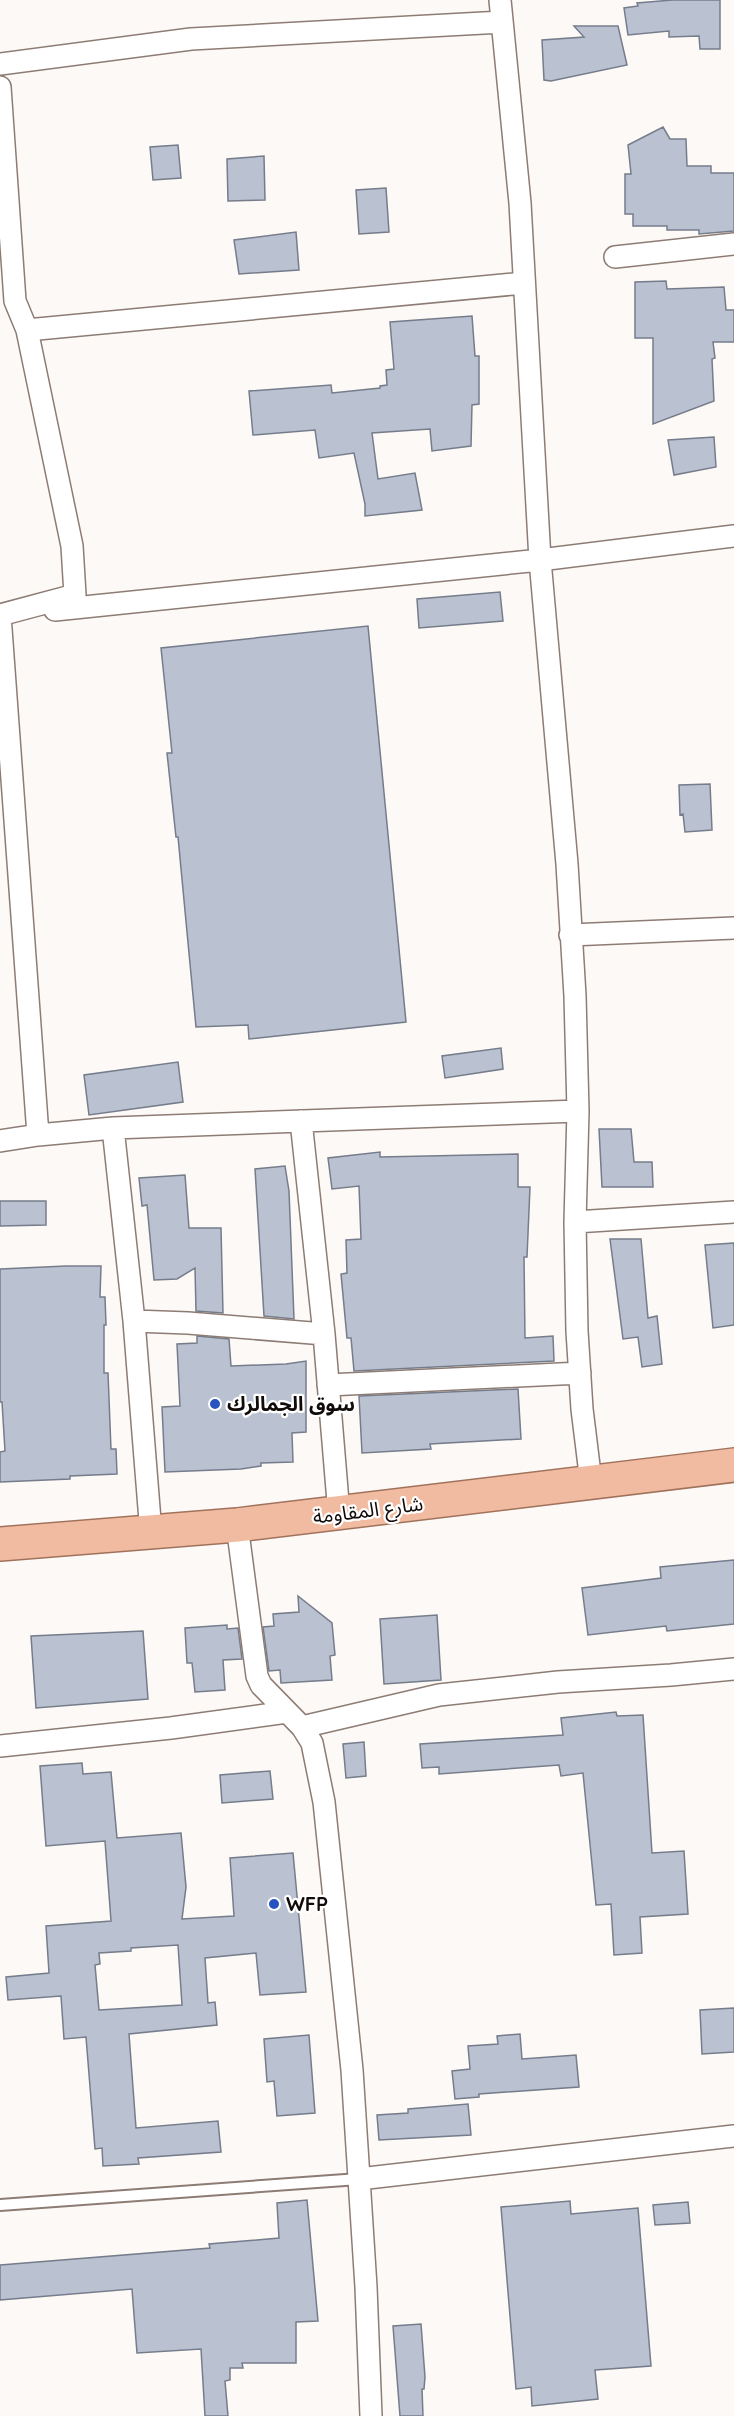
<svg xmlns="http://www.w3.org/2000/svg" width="734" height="2416" font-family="Quicksand,'Noto Sans Arabic',sans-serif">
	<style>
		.building { fill: #bac1d1; stroke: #757c8a; stroke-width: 1.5; fill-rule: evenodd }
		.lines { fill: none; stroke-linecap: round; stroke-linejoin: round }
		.service-casing { stroke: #8d7c74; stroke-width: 14 }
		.minor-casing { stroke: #8d7c74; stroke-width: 24 }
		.trunk-casing { stroke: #a0725c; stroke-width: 36 }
		.service { stroke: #fff; stroke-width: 10 }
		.minor { stroke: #fff; stroke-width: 21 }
		.trunk { stroke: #f0bba0; stroke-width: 33 }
		.poi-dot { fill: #2752c0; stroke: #fff; stroke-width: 2 }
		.labels { text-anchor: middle; stroke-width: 4.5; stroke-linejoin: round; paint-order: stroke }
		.poi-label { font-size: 20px; font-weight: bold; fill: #110b09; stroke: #fff; text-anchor: start }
		.street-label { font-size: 20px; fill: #110b09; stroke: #fff }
	</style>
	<rect width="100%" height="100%" fill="#fdf9f7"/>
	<path class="building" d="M672,0H720V49H700L699,36L669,37V31L628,35L624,8L638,6L637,3Z
		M574,26H618L627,65L551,81L544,80L542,40L584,37Z
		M663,127L670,139H686L687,166H711V173H734V231L699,234V230H667V226H633V214H625V174H631L628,145Z
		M178,145L181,178L153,180L150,147Z
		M264,156L265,200L228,201L227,159Z
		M386,188L389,232L359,234L356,190Z
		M296,232L299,270L239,274L234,240Z
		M666,281L667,289L724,287L726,310H734V342H713L715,358L712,359L714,401L653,424V338H635V282Z
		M472,316L475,356H479V404L472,405L471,446L432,451L430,429L372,433L378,479L415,473L422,510L365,516V504L354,453L319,458L315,430L253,435L249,391L331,385L332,393L380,388V386L387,385L386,370L394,369L390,322Z
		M714,437L716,467L674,475L668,440Z
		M500,592L503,621L419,628L417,599Z
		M368,626L406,1022L249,1039L248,1025L196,1027L178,837H176L167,753H172L161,648Z
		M710,784L712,830L685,832L683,814L680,815L679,785Z
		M501,1048L503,1069L445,1078L442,1056Z
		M178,1062L183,1102L89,1115L84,1075Z
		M599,1129H631L634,1162H652L653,1187H602Z
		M380,1152V1157L518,1154V1187H530L527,1257H524L525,1338L553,1336L554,1361L354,1371L351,1338H347L341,1274L347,1273L346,1240L361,1239L359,1186L332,1189L328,1158Z
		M285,1166L289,1191L294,1319L264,1316L255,1169Z
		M185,1175L189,1228H221L223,1313L196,1311L195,1268L177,1279L154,1280L147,1205L142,1206L139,1178Z
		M0,1201H46V1225L0,1226Z
		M610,1239H641L648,1318L657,1316L662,1364L642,1367L638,1337L623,1339Z
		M734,1243V1325L713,1328L705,1245Z
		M66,1266H101L100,1297H105L106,1325H104V1373H108L111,1449H116L117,1474L70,1476V1479L0,1482V1452L5,1451L2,1402H0V1269Z
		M197,1336L229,1339L231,1366L286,1364L306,1361V1432L292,1433L293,1462L261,1463V1466L241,1469L165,1472L162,1407L180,1406L177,1344L197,1343Z
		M518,1389L521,1439L430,1444L431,1449L362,1453L359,1396Z
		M734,1560V1624L667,1631L666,1626L588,1635L582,1588L661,1578L660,1567Z
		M298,1596L332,1623L335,1655L330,1656L332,1680L281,1683L280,1670L269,1671L263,1627L274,1626L273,1614L299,1612Z
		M437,1615L441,1680L384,1684L380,1619Z
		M227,1625V1629L238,1628L242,1659L223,1660L225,1690L195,1692L192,1663H187L185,1628Z
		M143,1631L148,1699L36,1708L31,1636Z
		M616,1712L617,1716L643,1715L652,1853L684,1851L688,1914L640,1917L642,1953L614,1955L611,1904L596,1905L583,1773L561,1776L559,1765L439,1774V1767L422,1768L420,1744L563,1735L561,1718Z
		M364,1742L366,1776L346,1778L343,1744Z
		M82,1763L83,1774L111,1772L117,1838L181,1833L186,1887L182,1919L234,1916L230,1858L293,1853L306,1992L260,1995L256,1953L205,1958L208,2003L215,2002L217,2025L129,2034L136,2128L218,2121L221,2152L138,2158L139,2164L103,2166L102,2148L95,2149L86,2037L64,2039L61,1996L8,2000L6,1977L49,1973L46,1926L111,1921L105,1841L46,1846L40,1766ZM178,1945L182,2005L99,2010L95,1965L100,1964L99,1953L131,1951V1948Z
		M270,1771L273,1799L222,1803L220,1775Z
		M734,2008V2052L702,2054L700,2010Z
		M520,2034L522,2059L576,2055L579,2087L479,2094V2097L455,2099L452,2071L470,2069L468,2046L498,2044L497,2036Z
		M309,2035L315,2113L277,2116L274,2081L267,2082L264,2039Z
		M468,2104L471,2135L379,2140L377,2115L408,2113V2109Z
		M307,2200L318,2321L296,2322V2363H242L243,2368H230V2380L225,2381L228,2416H205L201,2349L137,2353L132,2289L0,2300V2265L210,2248L209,2244L279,2238L277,2203Z
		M570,2201L571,2214L638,2208L651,2366L595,2370L598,2399L532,2406L531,2387L516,2389L501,2207Z
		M688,2202L690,2223L655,2225L653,2205Z
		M421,2324L425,2377L424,2389H422L423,2416H400L393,2326Z"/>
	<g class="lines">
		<g class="service-casing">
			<path id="service" d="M0,2205L359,2179"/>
		</g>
		<g class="minor-casing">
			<path id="minor" d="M500,0L520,203L540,560L567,864L575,996L578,1111L575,1222L577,1331L582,1409L591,1482
				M0,64L191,39L502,22
				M0,87L15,301L27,330L72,546L75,595L0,615L38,1135
				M615,257L734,244
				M27,330L524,283
				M55,610L540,560L734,536
				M570,935L734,928
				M301,1121L324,1334L339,1514
				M113,1128L134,1321L151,1533
				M0,1141L38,1135L113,1128L578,1111
				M575,1222L734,1212
				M134,1321L188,1323L324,1334
				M328,1385L580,1373
				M237,1525L257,1676L261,1685L302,1727L312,1743L324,1802L352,2070L366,2287L371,2416
				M302,1727L439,1695L558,1682L671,1675L734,1669
				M0,1746L171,1728L287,1712
				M359,2179L734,2136"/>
		</g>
		<g class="trunk-casing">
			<path id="trunk" d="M0,1544L237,1525L734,1465"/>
		</g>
		<use href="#service" class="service"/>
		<use href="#minor" class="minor"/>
		<use href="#trunk" class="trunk"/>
	</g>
	<g class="poi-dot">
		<circle cx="215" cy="1404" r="6"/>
		<circle cx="274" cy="1904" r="6"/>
	</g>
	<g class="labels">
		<g class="poi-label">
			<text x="227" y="1411">سوق الجمالرك</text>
			<text x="286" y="1911">WFP</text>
		</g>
		<g class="street-label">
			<text transform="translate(368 1510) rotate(-7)" y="7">شارع المقاومة</text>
		</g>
	</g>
</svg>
